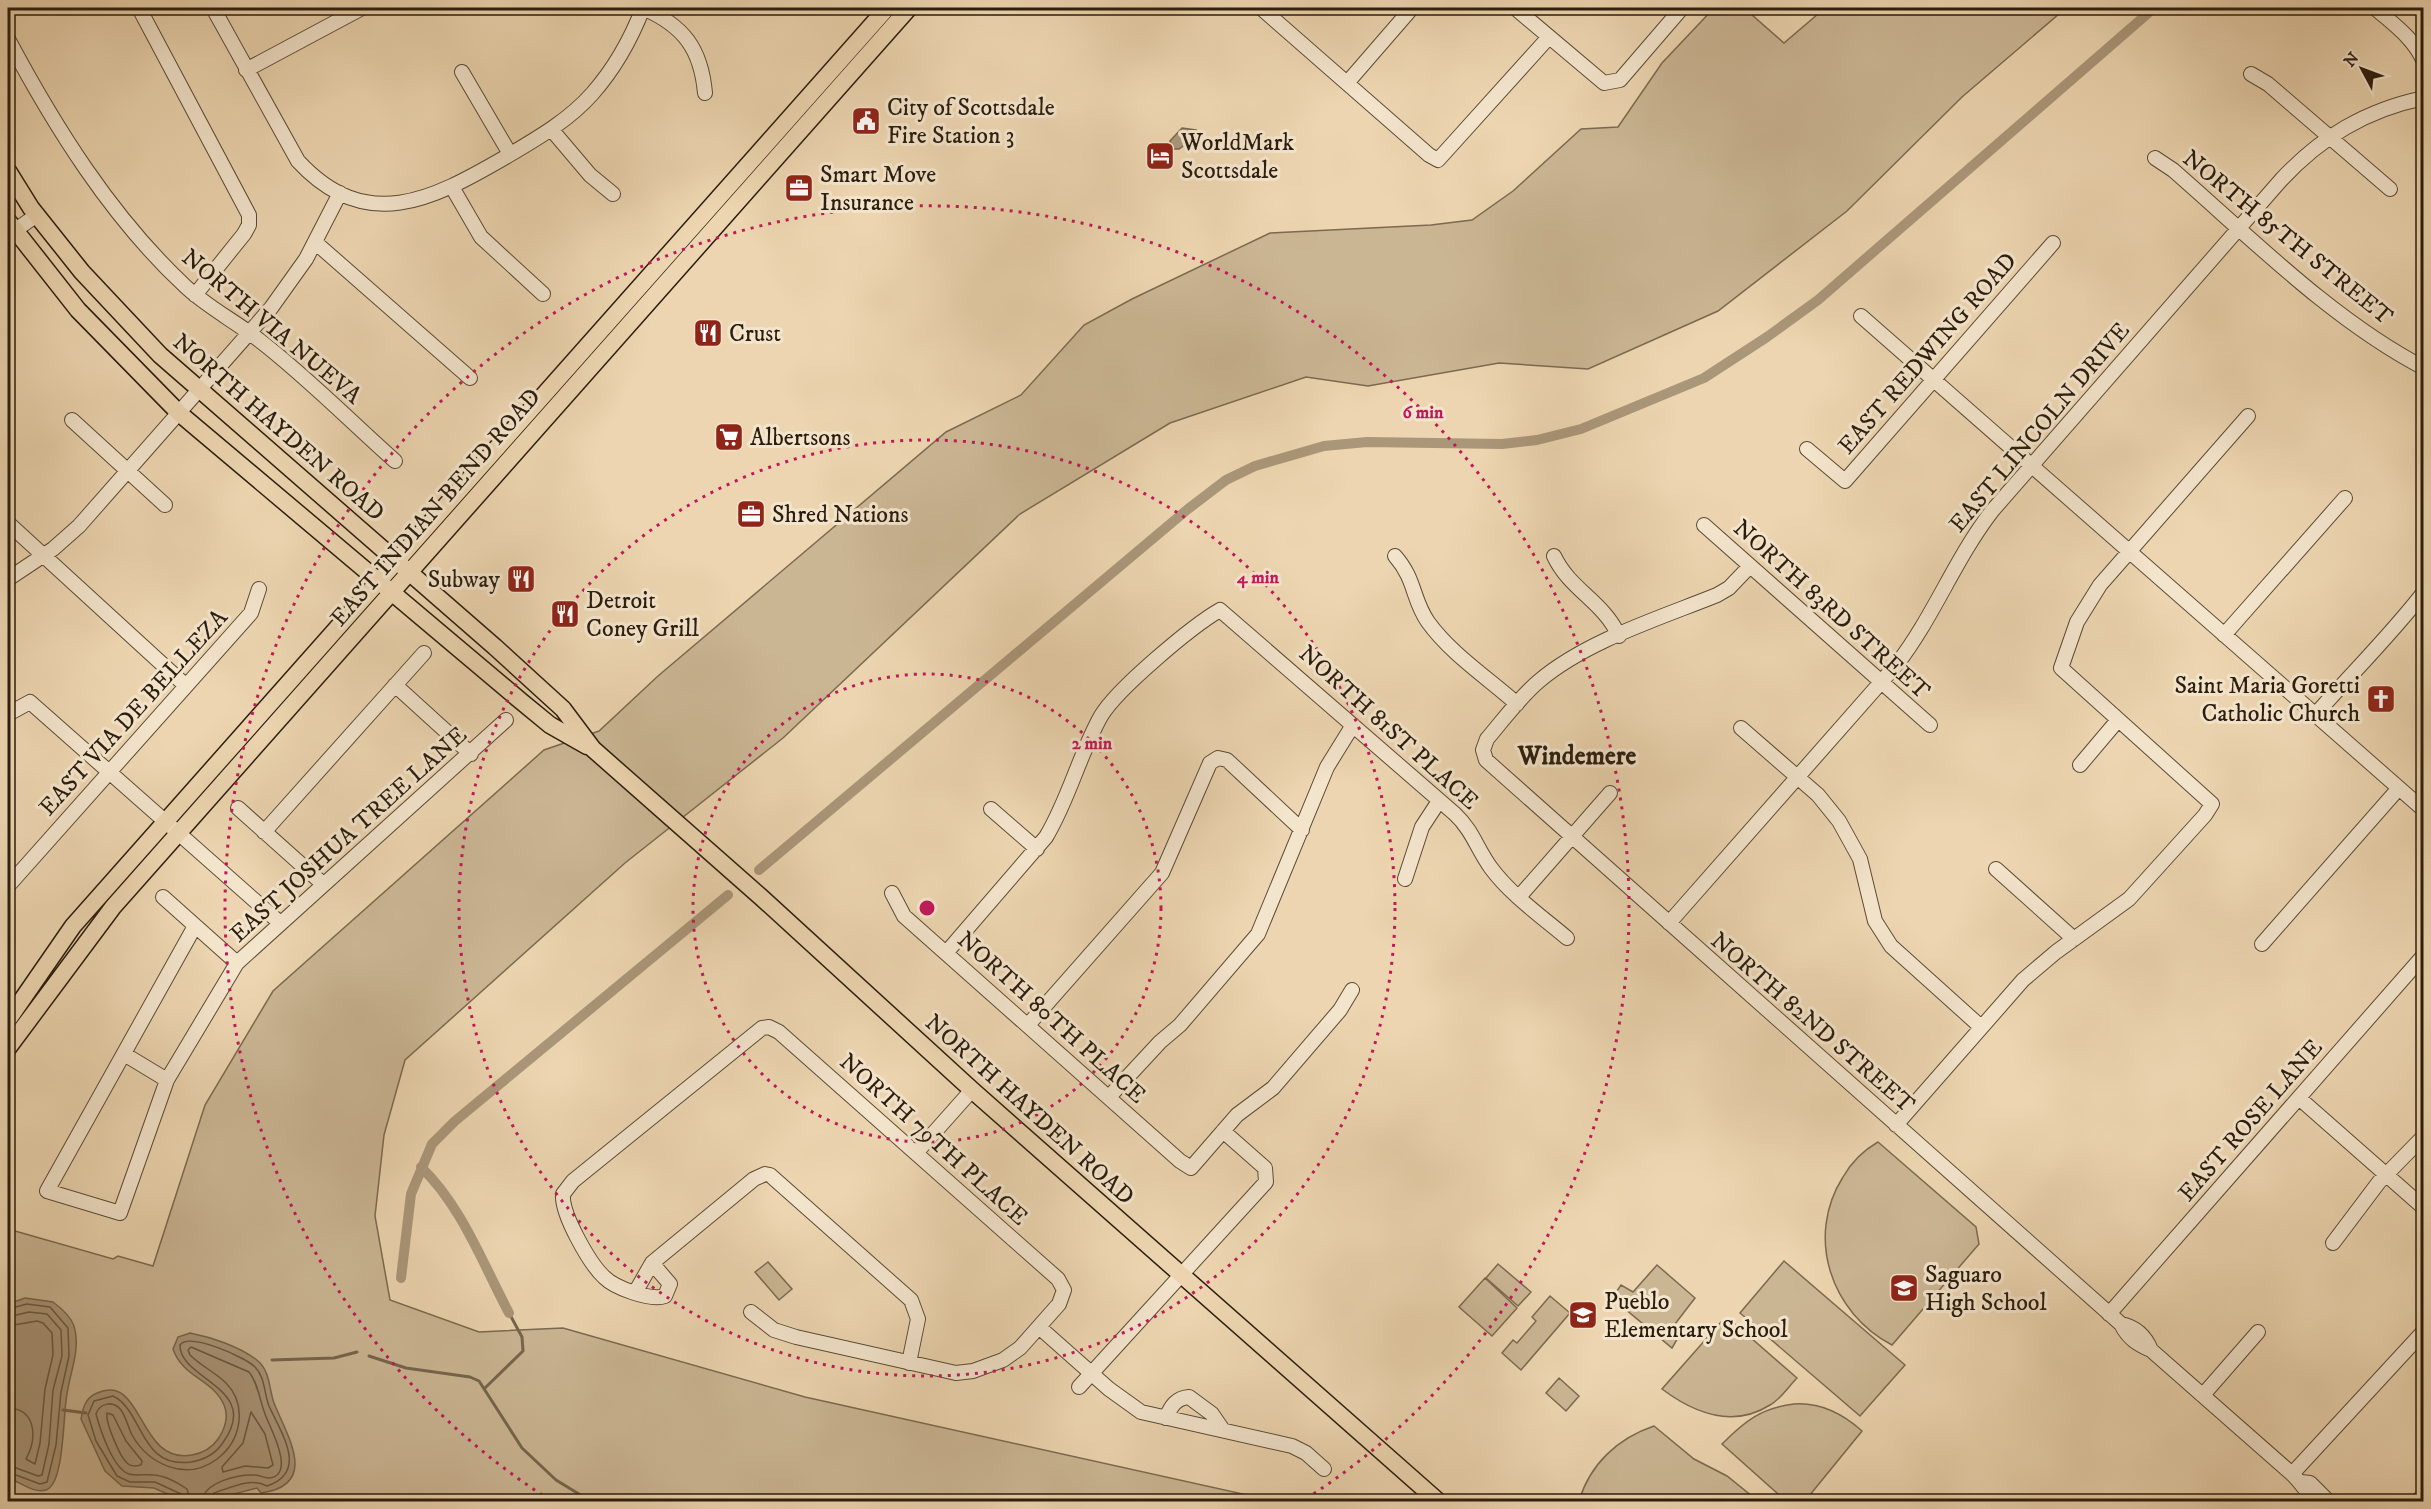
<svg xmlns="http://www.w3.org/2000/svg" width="2431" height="1509" font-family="'IM FELL DW Pica',serif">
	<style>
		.green { fill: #cbb694; stroke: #7b6a50; stroke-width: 1.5 }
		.water { fill: #aa9679; stroke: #77664e; stroke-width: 1.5 }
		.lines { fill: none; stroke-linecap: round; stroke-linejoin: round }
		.shore { stroke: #6a5a43; stroke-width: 1.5 }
		.stream { stroke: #77664e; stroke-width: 3 }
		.canal { stroke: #aa9679; stroke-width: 10 }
		.minor-casing { stroke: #5b4b36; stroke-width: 16 }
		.major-casing { stroke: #2b1d0d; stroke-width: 19 }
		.minor { stroke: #f3e4cc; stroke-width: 14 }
		.major { stroke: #ecd5b0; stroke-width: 16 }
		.ring { fill: none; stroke: #c2185b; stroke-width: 3; stroke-dasharray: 3 6 }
		.labels { text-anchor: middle; stroke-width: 6; stroke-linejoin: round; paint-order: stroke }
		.poi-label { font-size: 24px; fill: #2b1d0d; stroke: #f3e4cc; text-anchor: start }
		.street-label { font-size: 24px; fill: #2b1d0d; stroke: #f3e4cc }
		.neighbourhood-label { font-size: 26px; font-weight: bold; fill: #2b1d0d; stroke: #f3e4cc }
		.centre { fill: #c2185b; stroke: #f3e4cc; stroke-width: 3 }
		.ring-label { font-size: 18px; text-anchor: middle; font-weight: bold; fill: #c2185b; stroke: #f3e4cc; stroke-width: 6; stroke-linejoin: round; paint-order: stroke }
	</style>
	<rect width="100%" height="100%" fill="#ecd5b0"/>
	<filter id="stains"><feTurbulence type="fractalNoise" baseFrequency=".00333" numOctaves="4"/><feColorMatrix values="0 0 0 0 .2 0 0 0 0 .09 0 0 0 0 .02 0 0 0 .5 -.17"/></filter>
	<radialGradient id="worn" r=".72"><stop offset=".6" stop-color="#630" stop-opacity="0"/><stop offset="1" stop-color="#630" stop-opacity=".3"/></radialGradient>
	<path class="green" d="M1714,8H1744L1784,43L1825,8H2066L1962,97L1847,211L1718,311L1588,369L1499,363L1368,386L1306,377L1170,423L1020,514L783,738L625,863L405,1060L384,1135L375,1216L390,1300L479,1332L563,1328L805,1397L1274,1501L8,1502V1229L113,1259L118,1256L153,1266L205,1105L273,991L544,750L599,731L658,676L946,432L1021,395L1084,325L1132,299L1270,233L1431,225L1472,220L1513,191L1581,129L1618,127L1662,63Z
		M1878,1142L1976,1227L1979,1244L1892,1345C1831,1313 1805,1237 1843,1177C1851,1163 1864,1150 1878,1142Z
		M1784,1261L1905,1365L1860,1416L1740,1313Z
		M768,1262L792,1289L779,1300L755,1272Z
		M1498,1264L1531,1292L1518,1306L1486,1278Z
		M1657,1265L1695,1298L1675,1324L1679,1336L1672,1348L1612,1298L1621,1285L1633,1292Z
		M1485,1278L1517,1308L1492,1336L1459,1307Z
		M1550,1296L1570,1313L1521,1370L1502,1353L1513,1340L1517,1343L1536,1321L1532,1317Z
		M1721,1322L1735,1324L1797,1378C1788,1387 1781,1399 1770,1405C1732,1429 1694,1413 1662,1389Z
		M1559,1378L1579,1396L1566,1411L1546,1393Z
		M1794,1404C1821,1402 1843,1414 1862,1431L1805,1501H1786L1722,1444C1745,1421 1761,1408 1794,1404Z
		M1654,1426L1694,1459L1727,1476L1758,1501H1579C1590,1464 1618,1438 1654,1426Z"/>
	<path class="water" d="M1182,128L1196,130L1201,134V141L1189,142L1179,149H1172L1170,141Z
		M25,1298L53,1302C61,1308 71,1317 74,1326C81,1349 70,1372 67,1394C63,1411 65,1484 46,1490C33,1494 19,1481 8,1478V1445L12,1434L8,1428V1304Z
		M190,1333C211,1337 241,1347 258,1361C270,1371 269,1389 274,1403C287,1436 320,1485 261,1493L257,1488L211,1500L192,1502L181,1500L154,1488L122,1486L105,1471L81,1419C83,1408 85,1398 97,1393C144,1372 137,1465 192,1455C203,1453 212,1448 218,1439C225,1429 229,1416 224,1405C213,1379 183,1378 173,1349L178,1337Z"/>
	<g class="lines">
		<path class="shore" d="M8,1309L27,1304L50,1307L68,1328L69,1356L61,1392L56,1445L47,1482L40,1484L8,1472
			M8,1317L29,1312L47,1314L61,1330L62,1356L53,1390L49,1444L42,1475L38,1476L8,1465
			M8,1326L37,1321L43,1323L52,1333L53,1355L45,1389L40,1443L35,1464L26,1459C37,1439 37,1409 8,1408
			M251,1412L265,1434L273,1465L268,1468L245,1466L223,1472L222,1467L243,1443Z
			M107,1413L113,1415L126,1441L142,1461L141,1465C136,1466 131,1467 127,1463C120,1457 105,1422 107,1413Z
			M184,1502L181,1494L155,1482H130L117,1476L96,1441L88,1415L94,1401L113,1396C144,1411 139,1469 191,1462C203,1460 215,1454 222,1444C264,1388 179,1380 180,1345C189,1332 245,1357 255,1367C265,1377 264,1393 269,1406C281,1433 309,1472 267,1486C250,1477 230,1488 214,1493L210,1502
			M191,1502L187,1489C178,1483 164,1475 153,1475C145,1474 136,1476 129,1474C113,1469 100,1429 96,1414C100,1403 113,1400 121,1410C126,1417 128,1427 132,1435C149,1465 187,1482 217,1459C241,1441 248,1406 226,1383C215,1372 201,1366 190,1355L188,1350L191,1347L249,1372C259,1384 260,1404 267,1419C272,1431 296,1477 268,1478C264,1478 260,1475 255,1475C239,1474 203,1482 202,1502"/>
		<path class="stream" d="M369,1356L406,1368L470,1377L479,1381L522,1448L556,1480L592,1502
			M272,1360L334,1358L357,1352
			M485,1388L523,1351L522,1337L509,1313
			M63,1410L86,1413"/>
		<path class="canal" d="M759,870L1188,509L1226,480L1255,466L1324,446L1367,442L1502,444L1537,440L1581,429L1704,378L1767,337L1818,300L2154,8
			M421,1167C461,1205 483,1264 509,1313
			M401,1278L411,1194L432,1144L455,1121L728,895"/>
		<g class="minor-casing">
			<path id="minor" d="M139,8L249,215V225L244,234L195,295
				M213,8L298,161C366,235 433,199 504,158C536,139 568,121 592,94C615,68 631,39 643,8C684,26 701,49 705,93
				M1261,8L1429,155L1438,160L1549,37
				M1515,8L1604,83L1620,80L1682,8
				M2375,8C2393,24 2414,38 2424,62
				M8,39C55,127 111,217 185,286C207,307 235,321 259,340C307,377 350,421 395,461
				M246,70L362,8
				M462,72L510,154
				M2251,74L2268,84L2390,189
				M1347,83L1412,8
				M551,129L590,175L613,194
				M2155,158L2173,170C2250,237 2332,320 2424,368
				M452,187L481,237L543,294
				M8,240L14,231L37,215
				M316,243L470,378
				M1861,316L2424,810
				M72,420L165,505
				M1807,449L1845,481L2053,243
				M8,523L185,685
				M1704,525L1930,725
				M1395,556C1416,580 1412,599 1428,622C1451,654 1488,678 1517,704
				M1554,556C1570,590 1603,601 1619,636
				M1750,566L1729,588L1717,595C1660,618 1586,641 1539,681C1520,697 1504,719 1487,739L1483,750L1486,760L2121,1324C2128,1338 2137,1344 2151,1350L2292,1474C2302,1483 2306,1493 2317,1502
				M8,579L53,549L79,526L271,308L306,259L340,193
				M2224,635L2345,498
				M395,685L471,754
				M8,714L30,702L279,922
				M2315,715C2351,674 2390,636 2424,592
				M1741,728L1818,795L1839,821L1860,859L1875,921L1891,946L1981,1027
				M2080,765L2118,720
				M238,808L323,884
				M991,809L1037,849
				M264,832L424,653
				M1996,869L2074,939
				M1405,879L1422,827L1439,801
				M8,886L251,613L259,589
				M892,893L904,916L1180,1161L1191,1168L1237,1115L1273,1088L1340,1010L1352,990
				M163,897L237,963
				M1519,897L1610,793
				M1669,923L1897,664C1934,616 1955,559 1992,511L2281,180C2321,137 2366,110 2424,98
				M195,926L47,1191L120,1213L167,1080L237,963L506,720
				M2262,944L2399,788
				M946,953L1046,837C1069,799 1079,755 1101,716C1117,689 1192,626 1220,610L1455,814C1473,831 1477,849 1491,868C1511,895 1541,916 1567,938
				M1028,1025L1162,873L1210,763L1218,758L1227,760L1302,830
				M124,1054L167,1080
				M1109,1097L1160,1042L1180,1025L1258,934L1327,767L1353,725
				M2299,1098L2424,1208
				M1896,1125L2023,980L2056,952L2129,899L2205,815L2212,804L2061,668L2077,622L2100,585L2248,416
				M916,1153L972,1090
				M2333,1243L2379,1182L2424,1136
				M652,1263L670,1284L665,1296C650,1301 615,1288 604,1277C590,1264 561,1214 563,1194L573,1181L762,1028L769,1027L779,1032L1058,1279L1064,1290L1059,1304L1020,1348L1003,1360L973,1371L956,1373L796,1337L774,1330L751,1312
				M636,1291L652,1263L754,1179L765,1174L770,1175L911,1300L918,1319L909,1363
				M2109,1314L2424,955
				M2121,1324C2136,1327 2145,1335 2151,1350
				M1039,1327L1109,1389L1141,1412L1292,1446L1306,1453L1324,1469
				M1079,1387L1266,1182L1265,1168L1223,1131
				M2203,1395L2258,1332
				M1166,1418C1171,1406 1176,1398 1189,1397L1212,1414L1223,1430
				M2292,1474L2424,1331
				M2301,1482L2310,1483L2329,1502
				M2416,1502L2424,1495"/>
		</g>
		<g class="major-casing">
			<path id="major" d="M8,171L31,208L82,272L160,355L495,647L563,709L593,749L762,898L972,1090L1439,1502
				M8,221L78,310L179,413L522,702L550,725L587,746
				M8,1020L73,926L887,8
				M8,1048L113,907L909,8"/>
		</g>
		<use href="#minor" class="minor"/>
		<use href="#major" class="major"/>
	</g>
	<g class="ring">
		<circle cx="927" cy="908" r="234"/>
		<circle cx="927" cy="908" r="468"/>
		<path d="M550 1500A702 702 0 1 1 1304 1500"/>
	</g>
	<defs>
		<g id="civic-square" transform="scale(1.5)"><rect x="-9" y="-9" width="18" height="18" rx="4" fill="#8f2418" stroke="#f3e4cc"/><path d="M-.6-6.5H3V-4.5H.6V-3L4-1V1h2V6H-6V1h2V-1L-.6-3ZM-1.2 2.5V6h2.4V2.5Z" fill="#fff"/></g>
		<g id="hotel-square" transform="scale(1.5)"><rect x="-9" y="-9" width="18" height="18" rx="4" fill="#8f2418" stroke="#f3e4cc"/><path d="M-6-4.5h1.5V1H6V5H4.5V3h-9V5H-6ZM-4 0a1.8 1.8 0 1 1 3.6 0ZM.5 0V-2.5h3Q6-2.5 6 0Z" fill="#fff"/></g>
		<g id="office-square" transform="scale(1.5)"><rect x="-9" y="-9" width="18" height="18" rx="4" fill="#8f2418" stroke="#f3e4cc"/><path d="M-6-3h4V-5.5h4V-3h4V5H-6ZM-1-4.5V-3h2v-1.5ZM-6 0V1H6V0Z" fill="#fff"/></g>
		<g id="restaurant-square" transform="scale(1.5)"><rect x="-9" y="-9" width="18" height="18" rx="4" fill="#8f2418" stroke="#f3e4cc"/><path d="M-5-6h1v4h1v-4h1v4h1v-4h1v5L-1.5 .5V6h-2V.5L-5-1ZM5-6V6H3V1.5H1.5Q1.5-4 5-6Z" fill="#fff"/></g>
		<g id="supermarket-square" transform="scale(1.5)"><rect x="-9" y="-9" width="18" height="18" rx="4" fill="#8f2418" stroke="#f3e4cc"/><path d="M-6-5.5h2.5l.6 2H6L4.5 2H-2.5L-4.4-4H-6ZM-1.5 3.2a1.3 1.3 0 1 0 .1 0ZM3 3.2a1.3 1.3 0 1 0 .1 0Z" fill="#fff"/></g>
		<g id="church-square" transform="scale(1.5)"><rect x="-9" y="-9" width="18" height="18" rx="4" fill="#8f2418" stroke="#f3e4cc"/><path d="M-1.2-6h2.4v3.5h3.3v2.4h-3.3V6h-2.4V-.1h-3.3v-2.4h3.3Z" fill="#fff"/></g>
		<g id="school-square" transform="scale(1.5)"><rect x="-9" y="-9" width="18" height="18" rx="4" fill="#8f2418" stroke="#f3e4cc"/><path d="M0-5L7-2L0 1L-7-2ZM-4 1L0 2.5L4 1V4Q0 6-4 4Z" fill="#fff"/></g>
	</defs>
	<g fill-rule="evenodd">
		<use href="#civic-square" x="866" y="121"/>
		<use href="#hotel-square" x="1160" y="156"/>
		<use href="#office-square" x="799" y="188"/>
		<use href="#restaurant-square" x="708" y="333"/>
		<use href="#supermarket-square" x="729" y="437"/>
		<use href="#office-square" x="751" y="514"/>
		<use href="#restaurant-square" x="521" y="579"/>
		<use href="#restaurant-square" x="565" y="614"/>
		<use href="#church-square" x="2381" y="699"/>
		<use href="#school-square" x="1904" y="1288"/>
		<use href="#school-square" x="1583" y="1315"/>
	</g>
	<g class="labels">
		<g class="poi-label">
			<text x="887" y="115">City of Scottsdale<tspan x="887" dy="28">Fire Station 3</tspan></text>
			<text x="1181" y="150">WorldMark<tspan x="1181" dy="28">Scottsdale</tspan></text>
			<text x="820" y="182">Smart Move<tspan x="820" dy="28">Insurance</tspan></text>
			<text x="729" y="341">Crust</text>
			<text x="750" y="445">Albertsons</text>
			<text x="772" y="522">Shred Nations</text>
			<text x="500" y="587" text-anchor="end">Subway</text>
			<text x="586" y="608">Detroit<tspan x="586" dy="28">Coney Grill</tspan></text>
			<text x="2360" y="693" text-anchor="end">Saint Maria Goretti<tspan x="2360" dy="28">Catholic Church</tspan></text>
			<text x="1925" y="1282">Saguaro<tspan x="1925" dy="28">High School</tspan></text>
			<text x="1604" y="1309">Pueblo<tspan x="1604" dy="28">Elementary School</tspan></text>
		</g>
		<g class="street-label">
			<text transform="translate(2288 237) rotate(39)" y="8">NORTH 85TH STREET</text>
			<text transform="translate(272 326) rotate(40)" y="8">NORTH VIA NUEVA</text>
			<text transform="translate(1927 353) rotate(-49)" y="8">EAST REDWING ROAD</text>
			<text transform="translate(279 427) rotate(41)" y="8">NORTH HAYDEN ROAD</text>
			<text transform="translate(2039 427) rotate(-50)" y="8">EAST LINCOLN DRIVE</text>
			<text transform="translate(435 507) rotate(-49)" y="8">EAST INDIAN BEND ROAD</text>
			<text transform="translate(1832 609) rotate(42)" y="8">NORTH 83RD STREET</text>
			<text transform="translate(133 712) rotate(-48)" y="8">EAST VIA DE BELLEZA</text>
			<text transform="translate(1389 727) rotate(42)" y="8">NORTH 81ST PLACE</text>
			<text transform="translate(348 834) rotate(-42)" y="8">EAST JOSHUA TREE LANE</text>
			<text transform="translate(1052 1017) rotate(42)" y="8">NORTH 80TH PLACE</text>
			<text transform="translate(1813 1022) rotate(41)" y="8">NORTH 82ND STREET</text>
			<text transform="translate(1030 1109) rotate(42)" y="8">NORTH HAYDEN ROAD</text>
			<text transform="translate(2250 1120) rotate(-49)" y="8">EAST ROSE LANE</text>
			<text transform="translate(934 1139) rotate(42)" y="8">NORTH 79TH PLACE</text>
		</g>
		<g class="neighbourhood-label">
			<text x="1577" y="764">Windemere</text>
		</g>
	</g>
	<circle cx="927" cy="908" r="9" class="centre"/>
	<g class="ring-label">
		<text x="1423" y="418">6 min</text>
		<text x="1258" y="583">4 min</text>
		<text x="1092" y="749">2 min</text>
	</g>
	<rect width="2431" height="1509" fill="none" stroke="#ecd5b0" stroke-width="30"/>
	<rect x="9" y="9" width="2413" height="1491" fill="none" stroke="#2b1d0d" stroke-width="3"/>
	<rect x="15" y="15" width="2401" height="1479" fill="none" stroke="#2b1d0d" stroke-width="1.5"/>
	<g transform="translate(2362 69) rotate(311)" stroke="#f3e4cc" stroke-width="4.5" paint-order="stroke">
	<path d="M0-4.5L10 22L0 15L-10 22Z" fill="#2b1d0d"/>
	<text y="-9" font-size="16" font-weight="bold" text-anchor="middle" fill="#2b1d0d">N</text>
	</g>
	<rect width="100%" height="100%" filter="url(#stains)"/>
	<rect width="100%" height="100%" fill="url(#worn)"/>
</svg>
